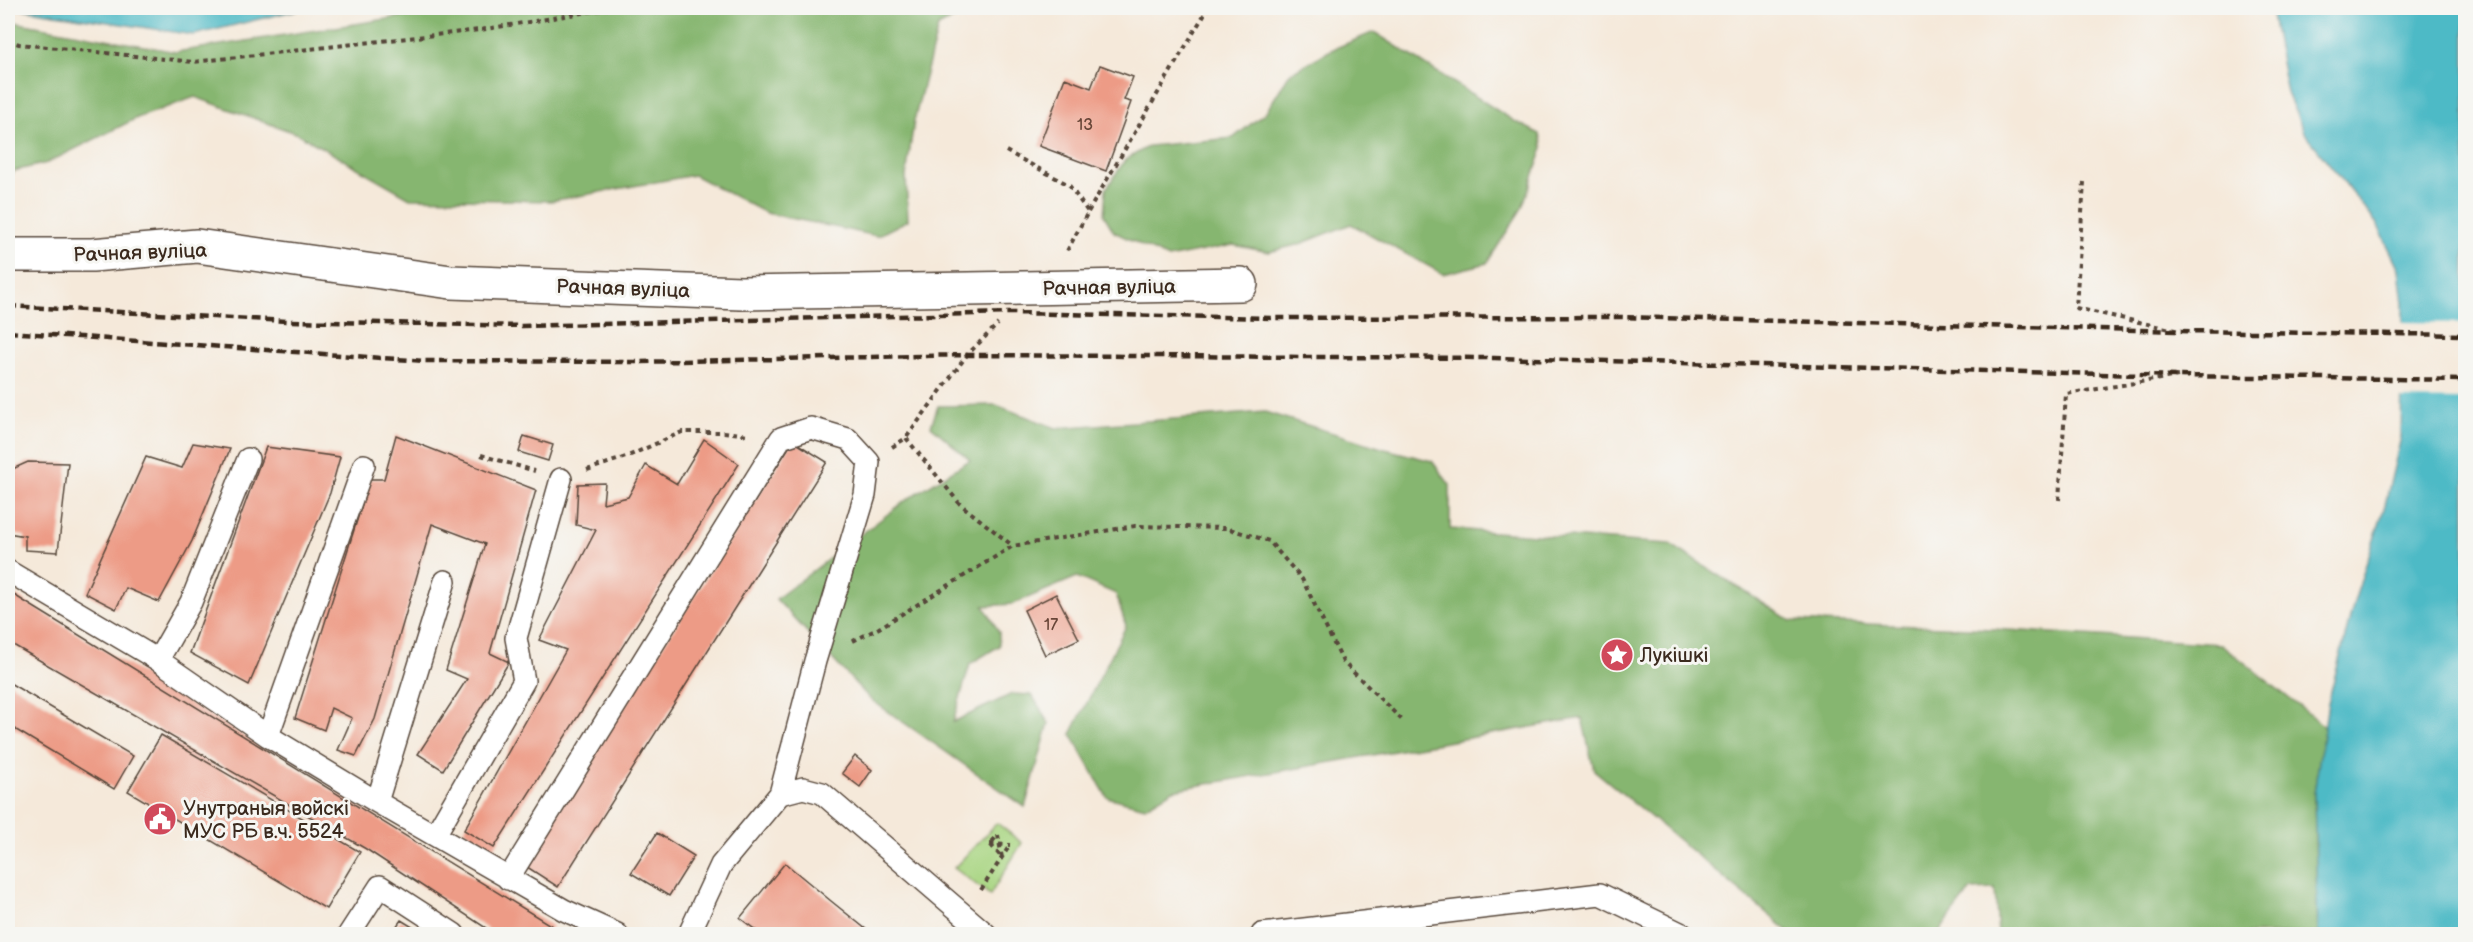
<svg xmlns="http://www.w3.org/2000/svg" width="2473" height="942" font-family="'Balsamiq Sans',sans-serif">
	<style>
		.green { fill: #a9d582; stroke: #728050; stroke-width: 1.5 }
		.forest { fill: #86b670; stroke: #607047; stroke-width: 1.5 }
		.water { fill: #4dbac6; stroke: #447272; stroke-width: 1.5 }
		.pier { fill: #f5e9da }
		.building { fill: #ed9b86 }
		.lines { fill: none; stroke-linecap: round; stroke-linejoin: round }
		.service-casing { stroke: #57473a; stroke-width: 24 }
		.minor-casing { stroke: #57473a; stroke-width: 36 }
		.path { stroke: #57473a; stroke-width: 4; stroke-dasharray: 4.5 4.5; stroke-linecap: butt }
		.service { stroke: #fff; stroke-width: 21 }
		.minor { stroke: #fff; stroke-width: 33 }
		.rail { stroke: #3b2a1e; stroke-width: 4.5; stroke-dasharray: 9 4.5; stroke-linecap: butt }
		.labels { text-anchor: middle; stroke-width: 6; stroke-linejoin: round; paint-order: stroke }
		.number-label { font-size: 16px; fill: #684638 }
		.street-label { font-size: 20px; fill: #3b2a1e; stroke: #f6f6f2 }
		.poi-label { font-size: 20px; fill: #3b2a1e; stroke: #f6f6f2; text-anchor: start }
	</style>
	<rect width="100%" height="100%" fill="#f6f6f2"/>
	<filter id="ink" filterUnits="userSpaceOnUse"><feTurbulence type="fractalNoise" baseFrequency=".0167" numOctaves="2"/><feDisplacementMap in="SourceGraphic" scale="12" xChannelSelector="R" yChannelSelector="G"/><feConvolveMatrix kernelMatrix="1 2 1 2 8 2 1 2 1" color-interpolation-filters="sRGB"/></filter>
	<filter id="wash" filterUnits="userSpaceOnUse"><feTurbulence type="fractalNoise" baseFrequency=".008" numOctaves="4" result="noise"/><feDisplacementMap in="SourceGraphic" scale="24" xChannelSelector="R" yChannelSelector="G"/><feGaussianBlur stdDeviation="1.35" result="paint"/><feColorMatrix in="noise" values="0 0 0 0 0 0 0 0 0 0 0 0 0 0 0 0 0 1.4 0 .05"/><feComposite in="paint" operator="in"/></filter>
	<g filter="url(#wash)">
		<rect width="100%" height="100%" fill="#f5e9da"/>
		<path class="green" d="M997,823L1022,843L990,895L954,868Z"/>
		<path class="forest" d="M457,8H975L938,27L914,121L906,176L908,220L877,236L766,213L694,175L551,201L410,198L298,134L195,97L137,118L47,163L14,171L8,181V21L176,52Z
			M1374,32L1514,121L1540,134L1543,148L1522,208L1487,263L1443,274L1351,224L1300,244L1269,252L1233,245L1168,258L1114,232L1104,215L1106,189L1125,160L1149,146L1233,138L1266,112L1290,73L1331,50Z
			M996,405L1056,428L1265,412L1385,449L1432,461L1450,485V529L1670,544L1791,621L1993,629L2221,644L2325,727L2314,794L2318,934H1998L1995,889L1971,890L1937,934H1792L1594,770L1582,718L1173,790L1145,807L1107,797L1071,734L1126,626L1116,594L1077,577L1013,604L984,606L999,632V646L970,664L953,722L1012,694L1032,695L1049,723L1025,807L870,699L776,599L909,498L970,460L931,426L938,406Z"/>
		<path class="water" d="M15,8H305L194,35Z
			M2273,8H2465V934H2318L2314,794L2328,703L2354,602L2385,505L2401,437L2403,303L2399,269L2377,224L2304,132L2287,93L2272,16Z"/>
		<path class="pier" d="M2400,322L2465,323V400L2399,399Z"/>
		<g id="blocks">
			<path class="building" d="M1100,65L1133,77L1124,100L1131,102L1106,171L1039,146L1065,78L1091,88Z
				M396,435L536,490L490,653L509,662L443,770L418,754L467,679L446,670L485,544L432,524L375,719L356,756L338,750L352,718L331,708L324,730L295,718L370,479H384Z
				M524,436L553,445L548,461L519,452Z
				M704,439L739,464L494,848L464,830L566,650L539,640L596,530L576,525L578,484L605,483L603,503L628,497L646,465L677,484Z
				M793,441L827,462L558,887L524,865Z
				M193,443L230,449L192,541L159,602L126,588L116,609L85,593L146,457L182,468Z
				M266,447L340,457L330,493L249,685L190,653Z
				M28,462L68,463L58,552L25,550V536L8,533V471Z
				M1056,594L1079,639L1045,655L1024,610Z
				M14,595L552,926L547,934H495L366,849L8,642V607Z
				M8,682L133,756L114,789L8,725Z
				M161,735L360,852L326,909L128,791Z
				M855,756L872,770L860,787L842,773Z
				M657,833L694,856L669,896L631,873Z
				M785,863L831,901L872,934H761L740,918Z
				M401,920L424,934H391Z"/>
		</g>
	</g>
	<g filter="url(#ink)">
		<use href="#blocks" fill-opacity="0" stroke="#57473a" stroke-width="1.5"/>
		<g class="lines">
			<g class="service-casing">
				<path id="service" d="M8,571L158,660L268,736L377,802L564,910L617,934
					M158,660L191,602L248,459
					M268,736L364,465
					M377,802L445,581
					M435,835L524,681L516,638L561,479
					M508,879L781,438L811,428L848,439L869,462L865,495L815,661L780,794
					M349,934L380,886L454,934
					M689,934L721,865L780,794L803,788L822,793L986,934
					M1262,934L1600,894L1682,934"/>
			</g>
			<g class="minor-casing">
				<path id="minor" d="M8,255H92L197,246L451,282L741,293L1241,284"/>
			</g>
			<path class="path" d="M8,40L19,44L194,62L480,30L613,8
				M1006,151L1069,185L1088,212L1067,251
				M2084,182L2076,308L2179,331
				M1088,212L1208,8
				M906,438L960,504L1013,546
				M892,447L906,438L967,355L998,324
				M481,455L535,471
				M587,470L626,457L682,432H724L749,435
				M2059,500L2066,394L2178,376
				M853,641L879,628L1013,546L1135,526L1226,528L1269,541L1302,579L1343,662L1404,722
				M998,835L1002,858L990,844Z
				M990,844L1010,845
				M981,890L1010,845"/>
			<use href="#service" class="service"/>
			<use href="#minor" class="minor"/>
			<path class="rail" d="M8,306L287,321L523,326L1010,313L1271,318L1621,317L2179,331L2466,335
				M8,332L425,361L637,362L967,355L1494,358L2178,376L2466,380"/>
		</g>
	</g>
	<defs>
		<g id="sight-disc" transform="scale(1.725)"><circle r="9.5" fill="#d1495b" stroke="#f6f6f2"/><path d="M0-6L1.8-2.2L6-1.7L2.9 1.2L3.7 5.4L0 3.3L-3.7 5.4L-2.9 1.2L-6-1.7L-1.8-2.2Z" fill="#fff"/></g>
		<g id="civic-disc" transform="scale(1.725)"><circle r="9.5" fill="#d1495b" stroke="#f6f6f2"/><path d="M-.6-6.5H3V-4.5H.6V-3L4-1V1h2V6H-6V1h2V-1L-.6-3ZM-1.2 2.5V6h2.4V2.5Z" fill="#fff"/></g>
	</defs>
	<g fill-rule="evenodd">
		<use href="#sight-disc" x="1617" y="655"/>
		<use href="#civic-disc" x="160" y="819"/>
	</g>
	<g class="labels">
		<g class="number-label">
			<text x="1085" y="130">13</text>
			<text x="1051" y="630">17</text>
		</g>
		<g class="street-label">
			<text transform="translate(140 252) rotate(-2)" y="7">Рачная вуліца</text>
			<text transform="translate(1109 287) rotate(-1)" y="7">Рачная вуліца</text>
			<text transform="translate(623 288) rotate(2)" y="7">Рачная вуліца</text>
		</g>
		<g class="poi-label">
			<text x="1640" y="662">Лукішкі</text>
			<text x="183" y="815">Унутраныя войскі<tspan x="183" dy="23">МУС РБ в.ч. 5524</tspan></text>
		</g>
	</g>
	<rect width="2473" height="942" fill="none" stroke="#f6f6f2" stroke-width="30"/>
</svg>
